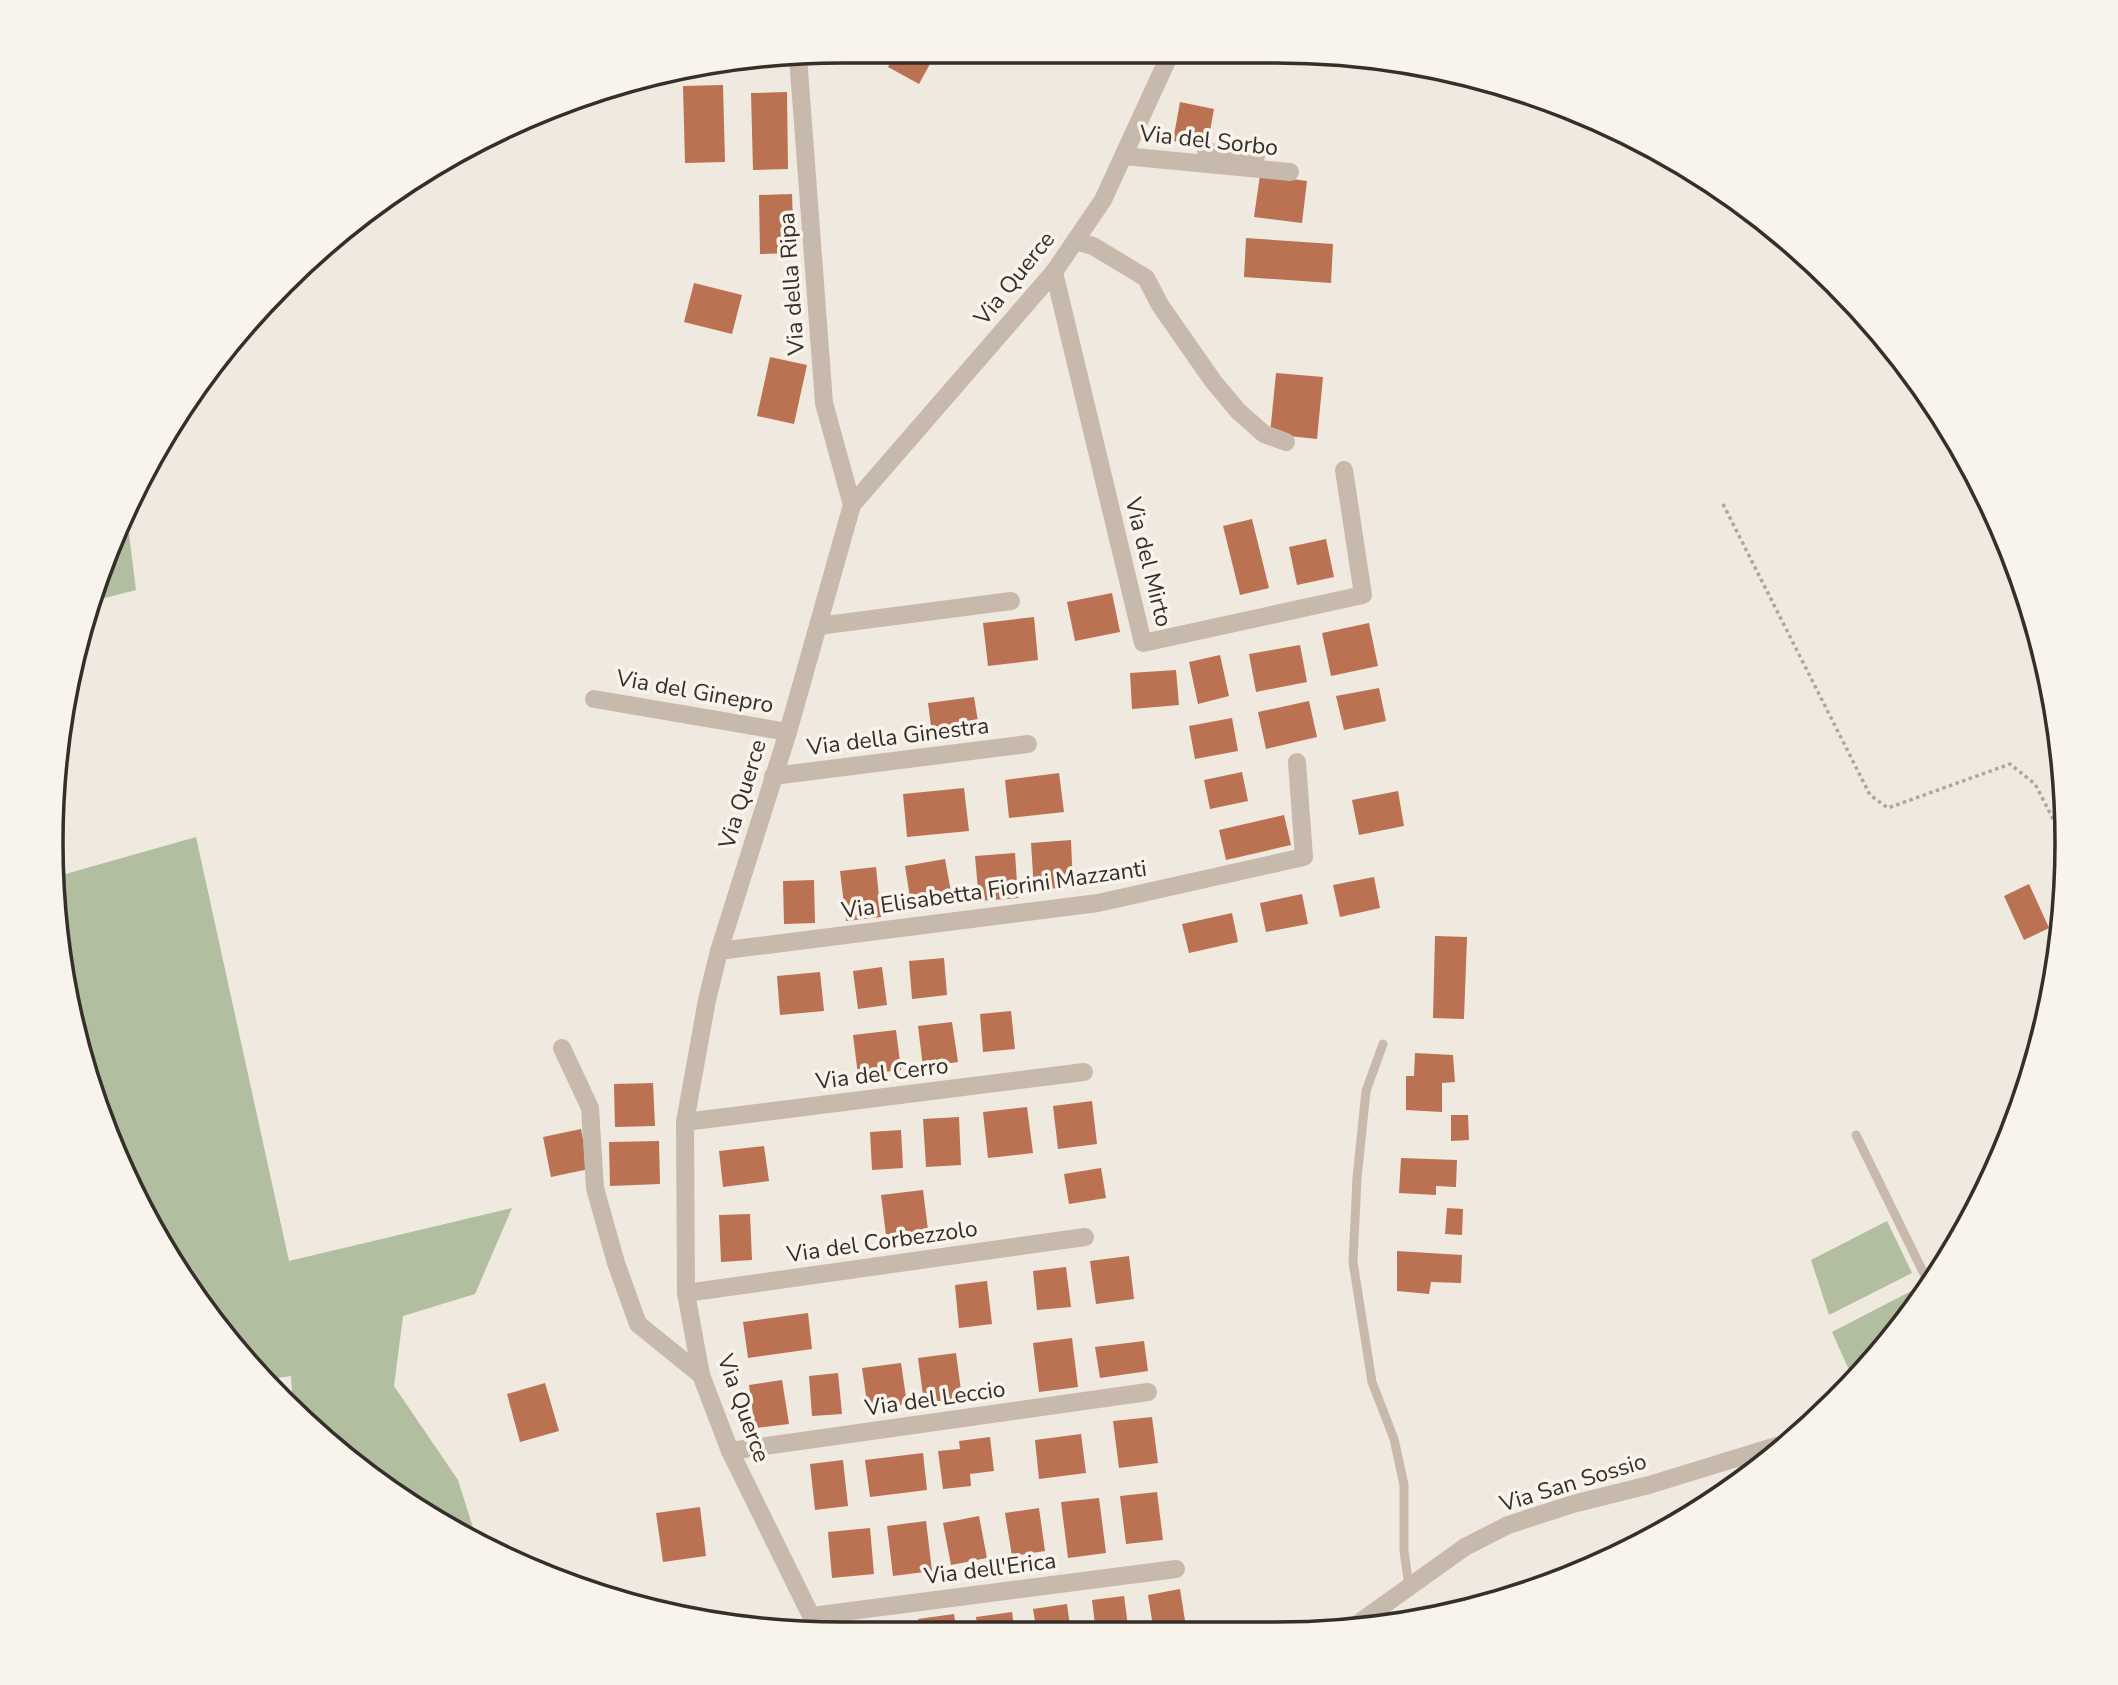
<svg xmlns="http://www.w3.org/2000/svg" width="2118" height="1685" font-family="'Nunito Sans',sans-serif">
	<style>
		.green { fill: #b2bea0 }
		.building { fill: #ba7253 }
		.lines { fill: none; stroke-linecap: round; stroke-linejoin: round }
		.path { stroke: #b3a496; stroke-width: 3.5; stroke-dasharray: 3.5 3.5; stroke-linecap: butt }
		.service { stroke: #c7baac; stroke-width: 9 }
		.minor { stroke: #c7baac; stroke-width: 18 }
		.tertiary { stroke: #c7baac; stroke-width: 18 }
		.labels { text-anchor: middle; stroke-width: 7; stroke-linejoin: round; paint-order: stroke }
		.street-label { font-size: 23px; fill: #362e2a; stroke: #f8f3eb }
		.rim { fill: none; stroke: #362e2a; stroke-width: 3.5 }
	</style>
	<rect width="100%" height="100%" fill="#f0e9df"/>
	<path class="green" d="M127,518L136,590L93,601Z
		M196,837L289,1261L512,1208L475,1294L403,1316L394,1386L458,1480L476,1537L361,1471L293,1408L291,1376L264,1380L247,1364L157,1238L78,1047L55,877Z
		M1887,1221L1912,1273L1829,1315L1811,1260Z
		M1919,1287L1922,1295L1903,1325L1853,1379L1832,1332Z"/>
	<path class="building" d="M896,51H937L919,84L888,67Z
		M723,85L725,162L685,163L683,86Z
		M787,92L788,169L753,170L751,93Z
		M1180,102L1214,109L1207,147L1173,141Z
		M1260,175L1307,181L1302,223L1254,217Z
		M792,194L794,253L760,254L759,195Z
		M1246,238L1333,244L1331,283L1244,277Z
		M694,283L742,295L732,334L684,322Z
		M770,357L807,365L794,424L757,416Z
		M1276,373L1323,377L1317,439L1270,434Z
		M1252,519L1269,588L1240,595L1223,526Z
		M1326,539L1334,577L1297,585L1289,547Z
		M1112,593L1120,632L1075,641L1067,602Z
		M1034,617L1038,660L988,666L983,623Z
		M1369,623L1378,666L1331,676L1322,633Z
		M1300,645L1307,682L1256,692L1249,654Z
		M1220,655L1229,696L1198,704L1189,662Z
		M1176,670L1179,705L1132,709L1130,673Z
		M1379,688L1386,721L1344,730L1336,696Z
		M974,697L980,734L933,741L928,703Z
		M1309,701L1317,737L1266,749L1258,712Z
		M1232,718L1238,751L1195,759L1189,726Z
		M1242,772L1248,801L1210,809L1204,780Z
		M1059,773L1064,812L1009,818L1005,780Z
		M964,788L969,831L907,837L903,794Z
		M1398,791L1404,826L1359,835L1352,800Z
		M1284,815L1291,845L1226,860L1219,830Z
		M1071,840L1073,887L1034,890L1031,843Z
		M1015,853L1018,898L979,901L975,856Z
		M945,859L953,903L912,910L905,866Z
		M876,867L881,917L846,921L840,871Z
		M1374,877L1380,908L1340,917L1333,885Z
		M814,880L815,923L784,924L783,881Z
		M2029,884L2049,928L2024,940L2004,896Z
		M1302,894L1308,924L1266,932L1260,903Z
		M1232,913L1238,942L1189,953L1182,924Z
		M1435,936L1467,937L1464,1019L1433,1018Z
		M944,958L947,995L912,999L909,961Z
		M882,967L887,1005L858,1009L853,971Z
		M820,972L824,1011L780,1015L777,976Z
		M1011,1011L1015,1049L983,1052L980,1014Z
		M952,1022L958,1062L923,1067L918,1026Z
		M896,1030L901,1070L858,1075L853,1035Z
		M1415,1053L1453,1055L1455,1082L1442,1083V1112L1406,1110V1076H1414Z
		M653,1083L655,1126L615,1127L614,1084Z
		M1092,1101L1097,1144L1058,1149L1053,1106Z
		M1027,1107L1033,1153L988,1158L983,1112Z
		M1451,1115H1468L1469,1140L1451,1141Z
		M959,1117L961,1165L926,1167L923,1119Z
		M581,1129L589,1169L551,1177L543,1137Z
		M901,1130L903,1168L872,1170L870,1132Z
		M659,1141L660,1184L610,1186L609,1142Z
		M764,1146L769,1181L723,1187L719,1151Z
		M1401,1158L1457,1160L1456,1187L1436,1186V1195L1399,1193Z
		M1101,1168L1106,1198L1069,1204L1064,1174Z
		M923,1190L928,1230L886,1235L881,1195Z
		M1447,1208L1463,1209L1462,1235L1445,1234Z
		M750,1214L752,1260L721,1262L719,1215Z
		M1397,1251L1462,1255L1461,1283L1431,1282L1429,1294L1397,1291Z
		M1129,1256L1134,1299L1096,1304L1090,1261Z
		M1066,1267L1071,1307L1037,1310L1033,1271Z
		M987,1281L992,1324L959,1328L955,1285Z
		M808,1313L812,1349L748,1358L743,1322Z
		M1072,1338L1078,1387L1039,1392L1033,1343Z
		M1144,1341L1148,1371L1100,1378L1095,1347Z
		M956,1353L962,1398L924,1403L918,1358Z
		M901,1363L907,1404L868,1409L862,1368Z
		M838,1373L842,1414L812,1416L809,1376Z
		M782,1380L789,1424L755,1428L749,1385Z
		M545,1383L559,1431L520,1442L507,1394Z
		M1152,1417L1158,1463L1119,1468L1113,1421Z
		M1081,1434L1086,1473L1039,1479L1035,1440Z
		M990,1437L994,1471L970,1474L971,1486L943,1489L938,1451L960,1449L959,1441Z
		M923,1453L927,1490L870,1497L865,1460Z
		M843,1460L848,1506L815,1510L810,1464Z
		M1157,1492L1163,1540L1126,1544L1120,1496Z
		M1099,1498L1106,1553L1068,1558L1061,1502Z
		M700,1507L706,1556L663,1562L656,1513Z
		M1039,1508L1045,1551L1012,1556L1005,1513Z
		M979,1516L987,1558L951,1565L943,1523Z
		M926,1521L932,1571L893,1576L887,1526Z
		M870,1528L874,1574L832,1578L828,1532Z
		M1180,1589L1187,1633H1154L1148,1595Z
		M1124,1596L1129,1633H1096L1092,1600Z
		M1067,1604L1071,1633L1037,1634L1033,1609Z
		M1012,1612L1015,1634H978L976,1617Z
		M954,1614L957,1634H920L918,1619Z"/>
	<g class="lines">
		<path class="path" d="M1723,504L1870,795L1888,808L2010,764L2035,784L2064,840"/>
		<path class="service" d="M1383,1044L1366,1091L1357,1178L1353,1262L1372,1382L1394,1439L1404,1485V1551L1409,1587
			M1856,1135L1929,1284"/>
		<path class="minor" d="M798,57L824,403L852,505
			M1206,152L1256,156
			M1124,156L1290,172
			M1076,241L1093,246L1146,278L1160,305L1213,381L1238,411L1264,434L1286,442
			M1054,272L1143,643L1363,595L1344,470
			M818,626L1011,601
			M594,699L788,732
			M773,776L1028,744
			M719,951L1098,903L1304,857L1297,762
			M562,1048L590,1108L595,1188L616,1263L638,1324L701,1375
			M685,1122L1084,1072
			M686,1293L1085,1237
			M730,1451L1148,1392
			M812,1616L1176,1569
			M1353,1627L1465,1547L1508,1525L1573,1504L1649,1485L1776,1446L1789,1444"/>
		<path class="tertiary" d="M819,1632L730,1451L701,1375L686,1293L685,1122L707,1000L719,951L788,732L852,505L1054,272L1103,200L1171,52"/>
	</g>
	<g class="labels">
		<g class="street-label">
			<text transform="translate(1209 140) rotate(6)" y="8">Via del Sorbo</text>
			<text transform="translate(1014 278) rotate(-51)" y="8">Via Querce</text>
			<text transform="translate(791 284) rotate(-94)" y="8">Via della Ripa</text>
			<text transform="translate(1149 562) rotate(76)" y="8">Via del Mirto</text>
			<text transform="translate(695 691) rotate(10)" y="8">Via del Ginepro</text>
			<text transform="translate(898 736) rotate(-7)" y="8">Via della Ginestra</text>
			<text transform="translate(742 794) rotate(-73)" y="8">Via Querce</text>
			<text transform="translate(994 889) rotate(-8)" y="8">Via Elisabetta Fiorini Mazzanti</text>
			<text transform="translate(882 1073) rotate(-7)" y="8">Via del Cerro</text>
			<text transform="translate(882 1241) rotate(-8)" y="8">Via del Corbezzolo</text>
			<text transform="translate(935 1398) rotate(-8)" y="8">Via del Leccio</text>
			<text transform="translate(744 1408) rotate(70)" y="8">Via Querce</text>
			<text transform="translate(1573 1482) rotate(-17)" y="8">Via San Sossio</text>
			<text transform="translate(990 1568) rotate(-7)" y="8">Via dell'Erica</text>
		</g>
	</g>
	<path d="M0 0H2118V1685H0ZM842 63H1276A779 779 0 0 1 2055 842V843A779 779 0 0 1 1276 1622H842A779 779 0 0 1 63 843V842A779 779 0 0 1 842 63Z" fill="#f8f3eb" fill-rule="evenodd"/>
	<path class="rim" d="M842 63H1276A779 779 0 0 1 2055 842V843A779 779 0 0 1 1276 1622H842A779 779 0 0 1 63 843V842A779 779 0 0 1 842 63Z"/>
</svg>
